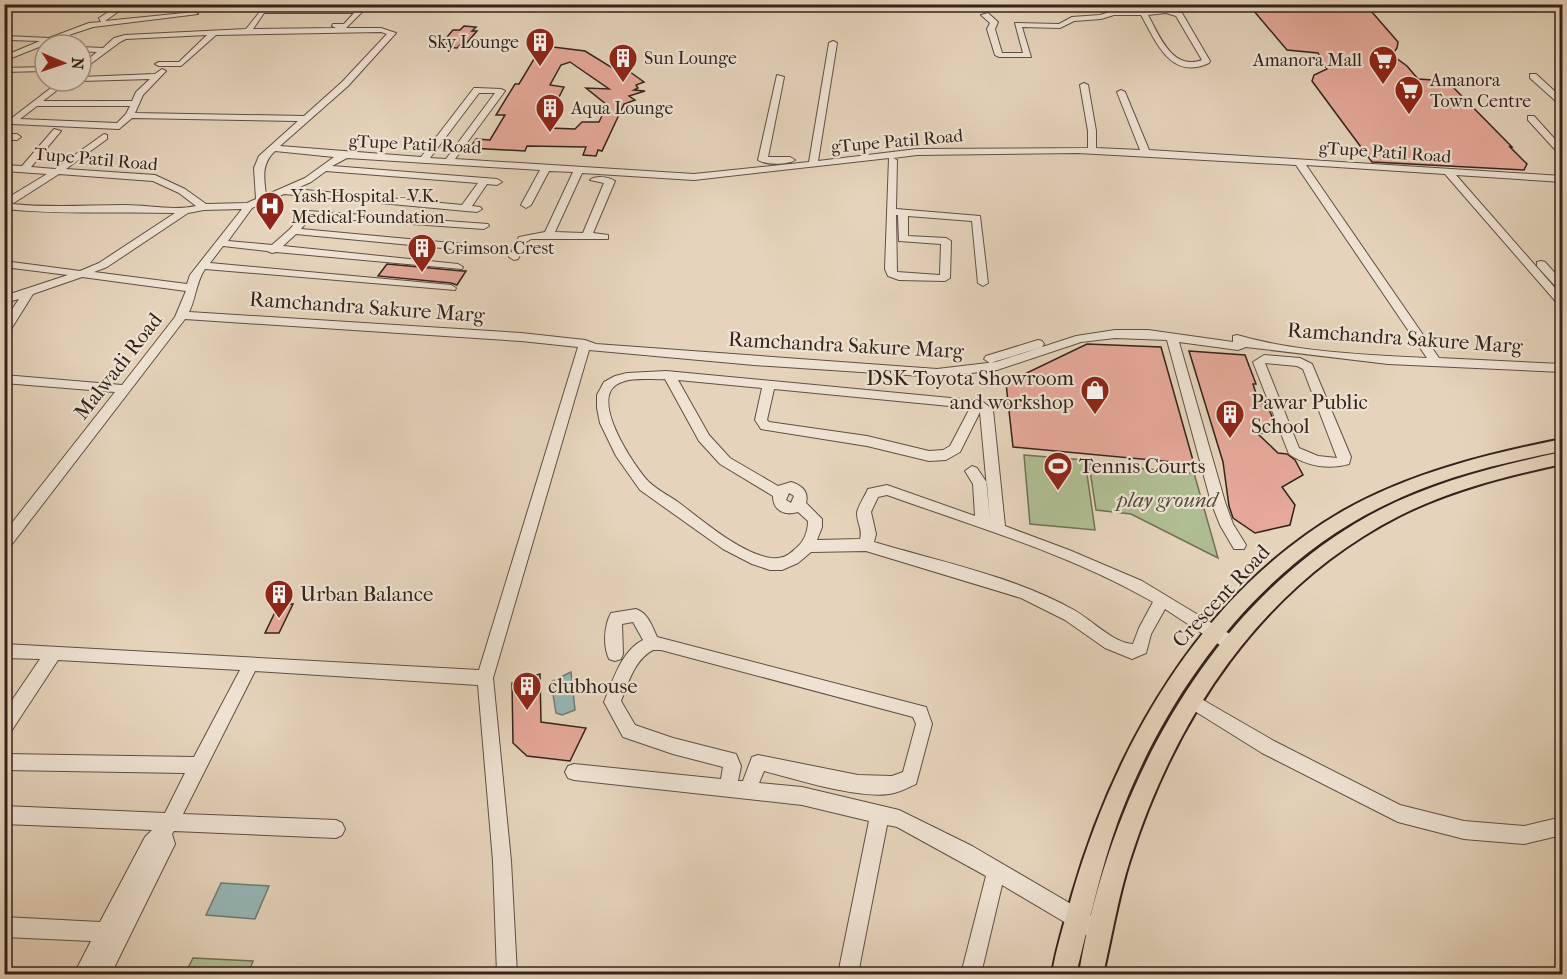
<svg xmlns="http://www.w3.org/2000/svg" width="1567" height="979" font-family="'IM FELL French Canon',serif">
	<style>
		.green { fill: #b0be93; stroke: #727057; stroke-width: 1.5 }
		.water { fill: #96b7b5; stroke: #6e7c77; stroke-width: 1.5 }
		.building { fill: #e6a99a; stroke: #33231b; stroke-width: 1.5; fill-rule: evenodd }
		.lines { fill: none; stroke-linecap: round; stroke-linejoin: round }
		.minor-casing { stroke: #604f43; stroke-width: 2 }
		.major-casing { stroke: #33231b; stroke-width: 4 }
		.minor { fill: #eee3d3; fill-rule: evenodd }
		.major { fill: #e5d4bb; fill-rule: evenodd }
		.labels { text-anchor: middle; stroke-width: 4.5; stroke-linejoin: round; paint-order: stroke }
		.far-poi-label { font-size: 18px; fill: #33231b; stroke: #eee3d3; text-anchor: start }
		.far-street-label { font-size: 18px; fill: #33231b; stroke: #eee3d3 }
		.street-label { font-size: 21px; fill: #33231b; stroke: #eee3d3 }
		.poi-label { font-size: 21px; fill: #33231b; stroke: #eee3d3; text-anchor: start }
		.park-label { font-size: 21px; font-style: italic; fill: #524a39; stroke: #eee3d3 }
	</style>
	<rect width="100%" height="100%" fill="#e5d4bb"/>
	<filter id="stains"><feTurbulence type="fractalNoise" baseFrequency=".00333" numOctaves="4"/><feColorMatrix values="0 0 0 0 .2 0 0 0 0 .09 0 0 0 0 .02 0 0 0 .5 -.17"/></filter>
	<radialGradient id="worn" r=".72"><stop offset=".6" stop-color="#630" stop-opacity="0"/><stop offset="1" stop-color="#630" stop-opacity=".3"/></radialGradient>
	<path class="green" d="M1024,455L1085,460L1095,530L1030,524Z
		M1089,464L1194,473L1218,558L1131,514L1096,510Z
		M193,958L253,961L248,974H185Z"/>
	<path class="water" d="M571,672L575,710L562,715L556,713L551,682Z
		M221,883L269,886L255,919L206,915Z"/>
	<path class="building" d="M1248,4H1296L1305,9L1316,10L1327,7L1340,11L1349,4H1365L1398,42L1397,48L1392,55L1407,66L1418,79L1447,81L1512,147H1510L1527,164L1524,170L1372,162L1312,81L1314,75L1327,69L1318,53L1287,50Z
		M464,26L476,27L472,31H477L465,45H460L457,48L445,47L448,44H441L453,30H460Z
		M553,47L585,51L614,69L623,67L644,82L636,85L638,88L634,90L645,91L629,96L635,100L624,104L602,151L598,150L596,156L583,155L586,147L527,146L525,151L470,148L476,139L490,140L505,115H496L515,84H519L540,49L551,50ZM570,62L609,89L586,88L607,105L599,122H582L575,129L550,128L559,111H552L564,87L550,85L561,65Z
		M387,264L462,271H466L457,285L451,283L378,276Z
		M1087,344L1161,347L1194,464L1013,447L1006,383Z
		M1189,351L1245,355L1256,384H1253L1259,403L1267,404L1275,424H1269L1274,434L1257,433L1278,453L1287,454L1295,460L1303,475L1282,487L1295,505L1290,525L1255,533L1233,518L1229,506L1223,462Z
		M279,604H293L279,633H265Z
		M540,674L541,722L586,728L570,761L527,756L513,743L512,683Z"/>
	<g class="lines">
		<g class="minor-casing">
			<path id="minor" d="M121,4H129L105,21L194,12L198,14L93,27L69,35L4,61V56L40,41L9,40L5,38L6,36L49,38L89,23L101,22L99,18Z
				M262,9H360L362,10V12L346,28H381L396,33L348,86L280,146L421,157L474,88H477L501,89L505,91L455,159L694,174L809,162L829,43L833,41L837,43L818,161L917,149L1088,148V131L1080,85L1084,83L1088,85L1096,131V148L1140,150L1117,92L1121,90L1125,92L1149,150L1562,176V182L1456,175L1562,296V305L1558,304L1445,174L1306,165L1439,358L1562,364V372L1388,364L1246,347L1238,350L1179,342L1225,502L1233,524L1246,545L1244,549H1234L1220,525L1211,502L1167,340L1115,338L1081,342L997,370L937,377L754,365L589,350L493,678L511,861L517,974H497L493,861L478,685L255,671L183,814L336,820L342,823L345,829L342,835L336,838L174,831L172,834L175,844L172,850L111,974H74L91,941L4,937V917L100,922L145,837L152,830L4,824V806L165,813L185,773L4,770V754L194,757L240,670L58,660L10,733L4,735V712L40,659L4,658V644L479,670L578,347L521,341L185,319L9,548L4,549V533L115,392L4,383V375L122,385L175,317L186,291L82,277L33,294L8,334H4V321L19,299L4,303V296L68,275L4,267V261L80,271L99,263L175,213C118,211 61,215 4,209V200L47,174L4,171V165L22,166L54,129L61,131L31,167L55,169L104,134L107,135V139L66,169L155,175L185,189L206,204L247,203L256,199L254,168L259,156L298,121L132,118L119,129L12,124L8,121L60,81H69L43,101H132L136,92L150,79L81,81V77L155,74L162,69L166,71L143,95L135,113L304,116L342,82L387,34L381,32L216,35L181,66H159L155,64L159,62H179L207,35L126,39L120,42L81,71V65L97,52L81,51V47L103,48L114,38L125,35L246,29ZM264,13H354L344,24H333L332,26L336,28L253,29ZM479,93H495L446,159L430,158ZM37,106H130L126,114L117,123L20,119ZM275,151L334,157L305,178L266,195C264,178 261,164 275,151ZM1078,153L1296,165L1427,358C1366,355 1295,352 1237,335L1233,336V342L1148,330H1115L1076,336L996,362L937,369L596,344L585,340L521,333L189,312C196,298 196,282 205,269L455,290L456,288L451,285L210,263L223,246L267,251L272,253L276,252L462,269L463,267L458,264L283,246L296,234L473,251L478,248L473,245L301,229L311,217L484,229L489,226L488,224L308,211L305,212L290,229L272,245L228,241L252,208L284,194L477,212L482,209L480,207L472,206L487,184L497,185L502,182L497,179L332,166L347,158L540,170L521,205L526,208L531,205L549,171L573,172L545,232L519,237L509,257L514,260L518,259L526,242L531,239H608V235L593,233L615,181C609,177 596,175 590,180L604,183L583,233L555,232L582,173L694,180L889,158L885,269L888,276L899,280L945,281L950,278L951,241L946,238L908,236V216L972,221L978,283L983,286L988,283L980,216L896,209L897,160L893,158L917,155ZM326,171L478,183L462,205L295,189L311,182ZM59,174L153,181L179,193L196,206C173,211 149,205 125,205C87,205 50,208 12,204ZM242,209L190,275L187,284L94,272L107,267L188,213L204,210ZM896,215H898L899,241L941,244L940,275L897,272Z
				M1166,9L1182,13L1210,61L1209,63C1170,81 1156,41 1141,15H1114L1101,19L1074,21L1060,28L1022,27L1031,57H999L995,55L987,29L990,23L981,15L988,13L998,22L995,29L1002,53H1023L1015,23L1059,24L1072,17L1100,15L1113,11ZM1166,13L1176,16L1202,60C1172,71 1159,35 1148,15Z
				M45,67V71L4,72V68Z
				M1530,74H1536L1562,98V104H1559L1530,78Z
				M777,75L784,77L768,157H790L795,160C787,165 766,165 758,160Z
				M1528,116H1534L1562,147V155L1559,154L1528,120Z
				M4,134H17L21,137L17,140H4Z
				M1541,261L1545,262L1562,281V290L1558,289L1537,266V262Z
				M1038,340L1042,341L1044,344L1042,347L990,363L984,359L986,356Z
				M1264,355L1300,358L1312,364L1351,457L1349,464C1329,470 1306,466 1289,454L1253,362ZM1265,363L1297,366L1303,369L1337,458L1318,456L1299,448Z
				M666,371L982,401L993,410L1005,526L1069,550L1142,581L1238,639L1240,644L1238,649L1232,651L1226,649L1165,609L1151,634L1146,653L1132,659L1105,648L1065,620L1021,598L866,551L811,552L798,563L782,570H770L752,564L723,549L640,490L616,456L600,423L597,408V395L604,382L615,376L627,373ZM665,379L699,441L720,464L773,496C773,511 785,516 798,512L808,521C808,532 804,542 795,549C788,556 782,559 771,558C741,554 702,520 678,502C668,495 657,490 648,481C634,466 591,402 616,385C629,376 650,380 665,379ZM678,380L762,388L755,420L761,429L867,446L929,461L946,460L960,452L980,412L990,521L987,483L977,468L972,466L965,471L973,484L975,516L887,485L868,489C865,496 858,506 857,513C857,523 863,530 860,539L817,540L822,527V519L806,503C809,491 801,485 791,482L778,486L730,458L709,435ZM774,389L970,408L950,446L943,450L929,451L867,436L769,422L767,420ZM789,493L794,496L791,503L786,500ZM887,495C976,527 1070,554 1153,602L1139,628L1133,644C1113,643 1092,620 1074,610C1013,576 941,562 874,542L876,534L871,512L878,497Z
				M636,609C648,613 652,626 657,637L926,707L932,724L916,784C909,787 902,791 894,793C864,801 795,779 764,771L759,783L802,787L899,810L972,846L1107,925L1110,932L1107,939L1100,942L1093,939L1002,885L981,974H961L986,876L897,827L887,825L858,974H838L869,821L802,805L574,780L568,778L565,772L568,766L574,764L721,779L723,767L673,754L623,737L604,702C613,681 621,651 643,640L633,622L622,624L623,654L621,659L615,661L609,659C603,646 604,626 611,613ZM653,650H661L913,717L916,724L903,772L892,776L858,775L758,755L752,757L743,781H738L741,766L736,754L673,738L635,725L621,701C628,684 634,660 653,650Z
				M1191,693L1274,741L1400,805L1464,821L1524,826L1562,817V835L1524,844L1464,839L1398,822L1262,753L1185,705L1183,700L1185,695Z"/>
		</g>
		<g class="major-casing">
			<path id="major" d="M1562,439V451C1501,463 1441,477 1385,505C1258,566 1166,692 1118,821C1100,871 1089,923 1076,974H1052C1056,948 1065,921 1072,895C1116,743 1202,593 1343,511C1410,473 1487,454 1562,439Z
				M1562,452V464C1507,476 1450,490 1399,516C1262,586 1176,716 1130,860C1118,897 1112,936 1103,974H1079C1107,800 1201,616 1356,523C1419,485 1491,467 1562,452Z"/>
		</g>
		<use href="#minor" class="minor"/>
		<use href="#major" class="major"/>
	</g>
	<defs>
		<g id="building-pin" transform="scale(1.5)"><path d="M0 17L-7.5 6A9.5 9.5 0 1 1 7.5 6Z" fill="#8f2418" stroke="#eee3d3"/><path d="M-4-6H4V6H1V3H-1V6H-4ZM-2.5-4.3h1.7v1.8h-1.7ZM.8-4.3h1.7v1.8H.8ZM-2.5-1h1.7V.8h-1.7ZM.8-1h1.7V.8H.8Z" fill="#fff"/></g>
		<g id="supermarket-pin" transform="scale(1.5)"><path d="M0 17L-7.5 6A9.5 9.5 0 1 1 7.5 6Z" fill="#8f2418" stroke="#eee3d3"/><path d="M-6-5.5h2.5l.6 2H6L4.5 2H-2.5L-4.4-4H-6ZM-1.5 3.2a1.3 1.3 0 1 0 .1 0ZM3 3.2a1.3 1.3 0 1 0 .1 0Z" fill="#fff"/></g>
		<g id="hospital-pin" transform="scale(1.5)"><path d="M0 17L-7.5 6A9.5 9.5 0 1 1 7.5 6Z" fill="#8f2418" stroke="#eee3d3"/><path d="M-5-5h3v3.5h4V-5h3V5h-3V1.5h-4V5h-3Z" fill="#fff"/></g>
		<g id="shop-pin" transform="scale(1.5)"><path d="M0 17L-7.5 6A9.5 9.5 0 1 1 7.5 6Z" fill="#8f2418" stroke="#eee3d3"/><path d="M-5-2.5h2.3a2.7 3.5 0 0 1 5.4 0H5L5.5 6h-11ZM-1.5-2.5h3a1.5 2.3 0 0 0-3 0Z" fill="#fff"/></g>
		<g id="stadium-pin" transform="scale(1.5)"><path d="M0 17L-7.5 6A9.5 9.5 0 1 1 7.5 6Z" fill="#8f2418" stroke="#eee3d3"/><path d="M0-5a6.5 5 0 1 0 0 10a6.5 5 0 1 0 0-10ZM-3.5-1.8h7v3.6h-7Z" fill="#fff"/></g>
	</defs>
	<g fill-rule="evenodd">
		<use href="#building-pin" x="540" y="42"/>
		<use href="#building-pin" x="623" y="58"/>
		<use href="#supermarket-pin" x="1383" y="60"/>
		<use href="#supermarket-pin" x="1409" y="90"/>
		<use href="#building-pin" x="550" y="108"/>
		<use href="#hospital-pin" x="270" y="206"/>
		<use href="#building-pin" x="422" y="248"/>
		<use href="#shop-pin" x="1095" y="390"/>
		<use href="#building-pin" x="1230" y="414"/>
		<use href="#stadium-pin" x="1058" y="466"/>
		<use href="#building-pin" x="279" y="594"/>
		<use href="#building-pin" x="527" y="686"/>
	</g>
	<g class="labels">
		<g class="far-poi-label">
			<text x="519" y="48" text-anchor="end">Sky Lounge</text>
			<text x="644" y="64">Sun Lounge</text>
			<text x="1362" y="66" text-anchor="end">Amanora Mall</text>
			<text x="1430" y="86">Amanora<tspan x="1430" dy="21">Town Centre</tspan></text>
			<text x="571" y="114">Aqua Lounge</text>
			<text x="291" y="202">Yash Hospital - V.K.<tspan x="291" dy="21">Medical Foundation</tspan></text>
			<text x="443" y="254">Crimson Crest</text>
		</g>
		<g class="far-street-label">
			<text transform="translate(897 141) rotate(-5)" y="6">gTupe Patil Road</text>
			<text transform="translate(415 144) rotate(3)" y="6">gTupe Patil Road</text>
			<text transform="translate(1385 152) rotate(4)" y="6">gTupe Patil Road</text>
			<text transform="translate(96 159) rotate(5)" y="6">Tupe Patil Road</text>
		</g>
		<g class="street-label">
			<text transform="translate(367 307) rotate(4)" y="7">Ramchandra Sakure Marg</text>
			<text transform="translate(1405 338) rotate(4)" y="7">Ramchandra Sakure Marg</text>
			<text transform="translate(846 345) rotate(3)" y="7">Ramchandra Sakure Marg</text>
			<text transform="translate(118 366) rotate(-52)" y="7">Malwadi Road</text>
			<text transform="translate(1221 596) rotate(-47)" y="7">Crescent Road</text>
		</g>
		<g class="poi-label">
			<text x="1074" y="385" text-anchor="end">DSK Toyota Showroom<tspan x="1074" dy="24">and workshop</tspan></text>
			<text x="1251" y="409">Pawar Public<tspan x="1251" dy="24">School</tspan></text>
			<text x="1079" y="473">Tennis Courts</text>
			<text x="300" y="601">Urban Balance</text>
			<text x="548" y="693">clubhouse</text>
		</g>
		<g class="park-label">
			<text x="1167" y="507">play ground</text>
		</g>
	</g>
	<rect width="1567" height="979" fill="none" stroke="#e5d4bb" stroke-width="24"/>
	<rect x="6" y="6" width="1555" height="967" fill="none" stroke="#33231b" stroke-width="3"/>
	<rect x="12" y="12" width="1543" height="955" fill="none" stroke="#33231b" stroke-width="1.5"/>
	<g transform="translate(63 63) rotate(92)"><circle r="28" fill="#eee3d3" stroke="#a39689" stroke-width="1.5"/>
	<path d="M0-4.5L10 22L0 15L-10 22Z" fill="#8f2418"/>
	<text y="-9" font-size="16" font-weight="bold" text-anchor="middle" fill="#33231b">N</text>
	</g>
	<rect width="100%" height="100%" filter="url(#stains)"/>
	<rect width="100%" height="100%" fill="url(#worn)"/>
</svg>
